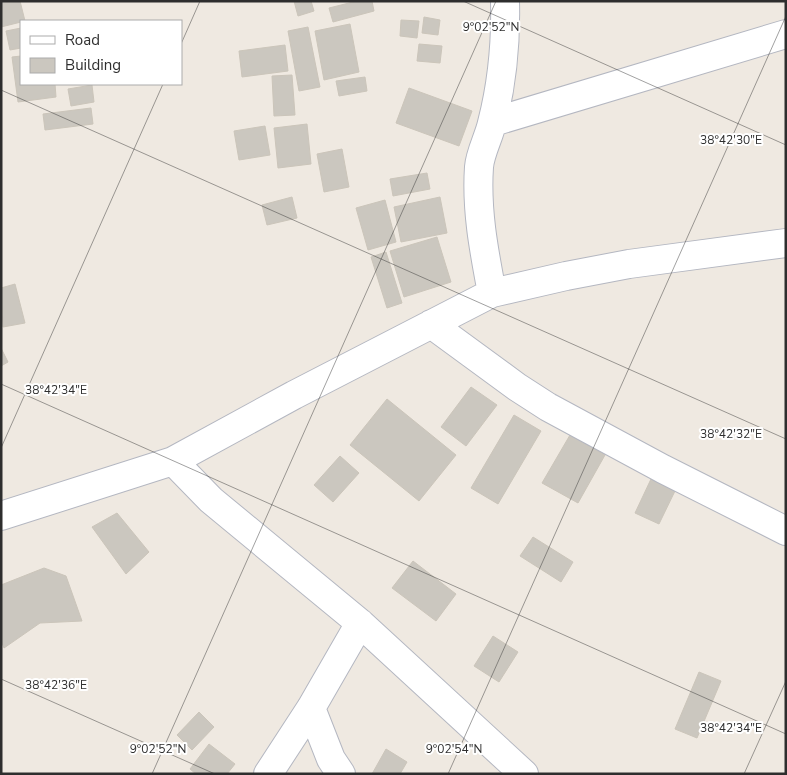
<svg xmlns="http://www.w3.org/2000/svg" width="787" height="775" font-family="'Nunito Sans',sans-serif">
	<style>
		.building { fill: #cbc7bf; stroke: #cbc5ba }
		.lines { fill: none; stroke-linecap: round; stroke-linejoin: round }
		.minor-casing { stroke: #b4b7c1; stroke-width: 30 }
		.minor { stroke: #fff; stroke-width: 28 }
		.ticks { fill: none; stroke: #2e2e2e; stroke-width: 1; stroke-opacity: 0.45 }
		.ticks-label { font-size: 12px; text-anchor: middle; fill: #2e2e2e; stroke: #fff; stroke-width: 4; stroke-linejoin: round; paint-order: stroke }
	</style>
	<rect width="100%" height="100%" fill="#efe9e1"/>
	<path class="building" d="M1,1H20L25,21L1,27Z
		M294,1H311L314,11L298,16Z
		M357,1H372L374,11L333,22L329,8Z
		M424,17L440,20L438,35L422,33Z
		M401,20L419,21L417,38L400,36Z
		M350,24L359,72L324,80L315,31Z
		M308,27L320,87L299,91L288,31Z
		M21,28V48L10,50L6,31Z
		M419,44L442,46L440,63L417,61Z
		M285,45L288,71L242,77L239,51Z
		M21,56V84H55L56,97L18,102L12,57Z
		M292,75L295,115L274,116L272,76Z
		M365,77L367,91L339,96L336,81Z
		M92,85L94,102L71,106L68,89Z
		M409,88L472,111L459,146L396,123Z
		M91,108L93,124L45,130L43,114Z
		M307,124L311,164L278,168L274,128Z
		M265,126L270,155L239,160L234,131Z
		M342,149L349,187L324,192L317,154Z
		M427,173L430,189L393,196L390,179Z
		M292,197L297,218L267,225L262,205Z
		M440,197L447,233L401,242L394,207Z
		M385,200L396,242L368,250L356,208Z
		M437,237L451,282L404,297L390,251Z
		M386,252L402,303L387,308L371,257Z
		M15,284L25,323L3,327L1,288Z
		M1,348L8,362L1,366Z
		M471,387L497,405L466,446L441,427Z
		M387,399L456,455L419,501L350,445Z
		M514,415L541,431L498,504L471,488Z
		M570,435L605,455L578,503L542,483Z
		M340,456L359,473L333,502L314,485Z
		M651,479L675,491L659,524L635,513Z
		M117,513L149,552L126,574L92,527Z
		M533,537L573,562L561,582L520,556Z
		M413,561L456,594L436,621L392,588Z
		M44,568L66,576L82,621L40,623L4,648L1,640V585Z
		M493,636L518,652L499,682L474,666Z
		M699,672L721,681L697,738L675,729Z
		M199,712L214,727L192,750L177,735Z
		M209,744L235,764L227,774H196L190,769Z
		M386,749L407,762L400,774H372Z"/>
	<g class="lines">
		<g class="minor-casing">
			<path id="minor" d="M493,122L786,34
				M492,293C484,251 476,210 479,167C480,153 489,137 492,123C502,84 506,41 505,1
				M431,324L517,387L548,407L663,469L786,531
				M173,461L211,500L360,623L524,774
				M1,516L173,461L294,395L492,293L566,276L629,264L786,243
				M311,708L331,759L341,774
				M268,774L311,708L360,623"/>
		</g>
		<use href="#minor" class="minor"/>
	</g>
	<path class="ticks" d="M463,1L786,145M181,44L200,1M1,90L786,439M1,384L786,734M1,448L163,84M1,679L215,774M152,774L496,1M448,774L786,16M744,774L786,681"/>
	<g class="ticks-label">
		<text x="491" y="31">9°02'52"N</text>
		<text x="731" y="144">38°42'30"E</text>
		<text x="56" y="394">38°42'34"E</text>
		<text x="731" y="438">38°42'32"E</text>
		<text x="56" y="689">38°42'36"E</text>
		<text x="731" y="732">38°42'34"E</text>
		<text x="158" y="753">9°02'52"N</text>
		<text x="454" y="753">9°02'54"N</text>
	</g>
	<rect width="787" height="775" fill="none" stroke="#2e2e2e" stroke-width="5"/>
	<rect x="20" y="20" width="162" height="65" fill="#ffffff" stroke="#ababab"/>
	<rect x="30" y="36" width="25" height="8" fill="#ffffff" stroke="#ababab"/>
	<text x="65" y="45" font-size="15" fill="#2e2e2e">Road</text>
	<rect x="30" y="58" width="25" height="15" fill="#cbc7bf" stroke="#ababab"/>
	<text x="65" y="70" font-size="15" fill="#2e2e2e">Building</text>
</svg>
